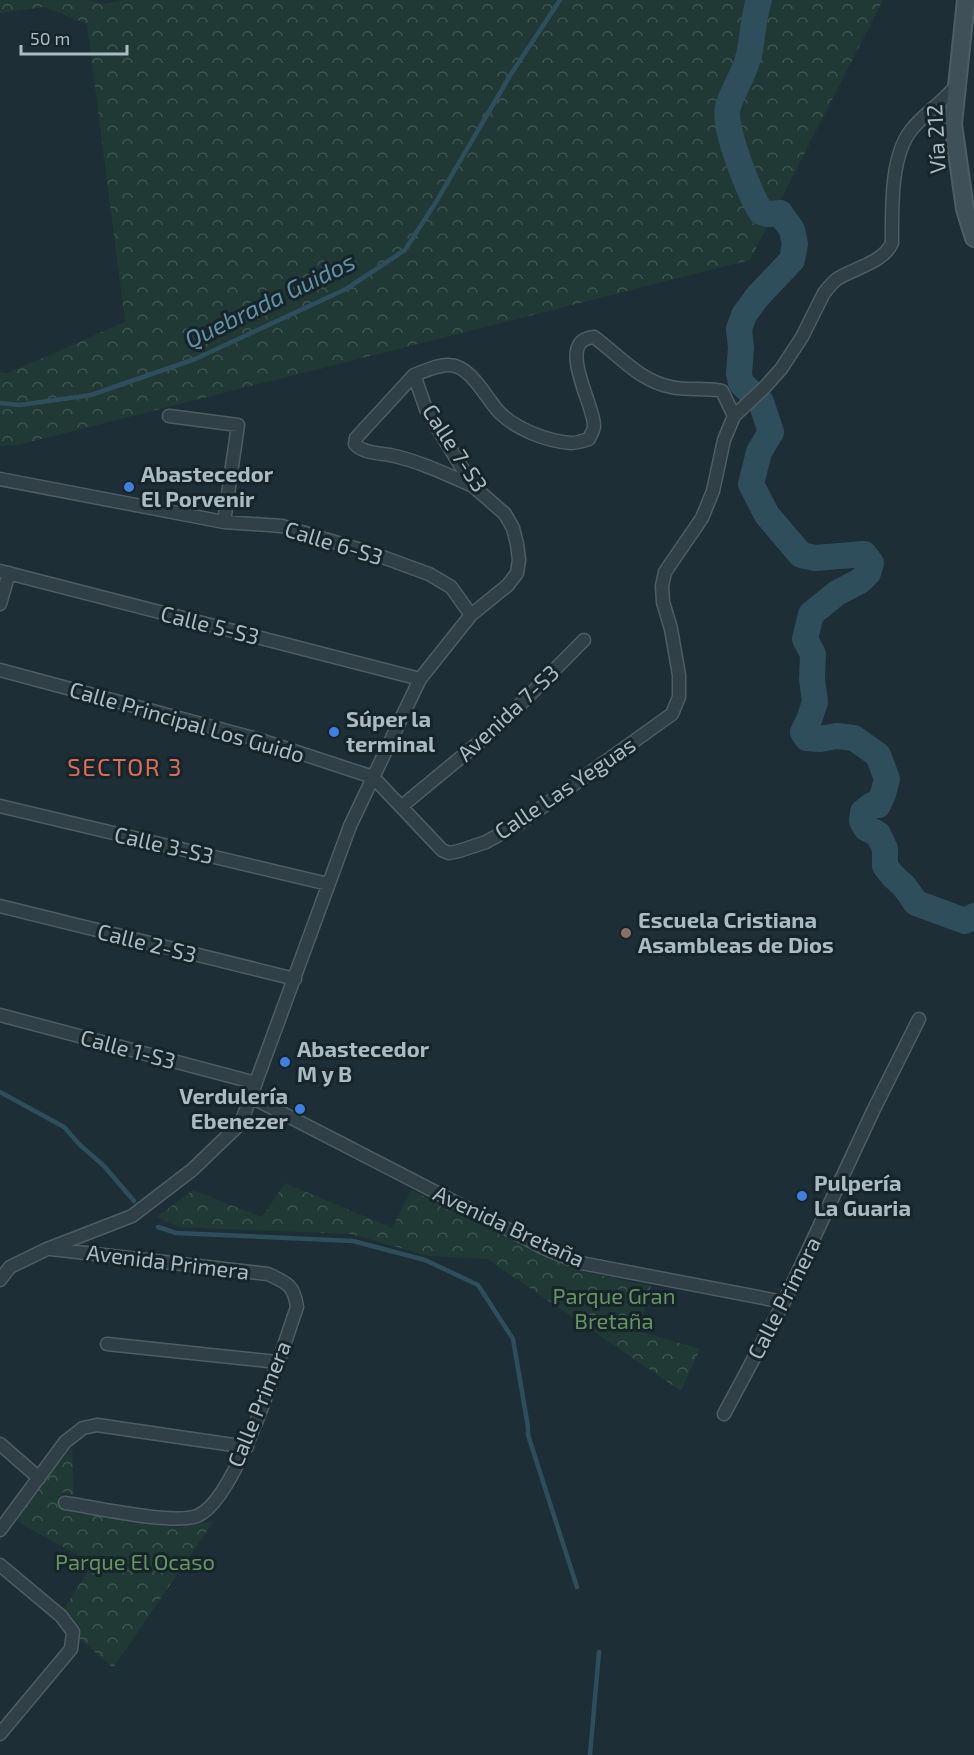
<svg xmlns="http://www.w3.org/2000/svg" width="974" height="1755" font-family="'Exo 2',sans-serif">
	<style>
		.forest { fill: url(#forest-crowns) }
		.lines { fill: none; stroke-linecap: round; stroke-linejoin: round }
		.stream { stroke: #2e4e5c; stroke-width: 4.5 }
		.river { stroke: #2e4e5c; stroke-width: 26 }
		.minor-casing { stroke: #4e5d64; stroke-width: 15 }
		.secondary-casing { stroke: #4e5d64; stroke-width: 20 }
		.minor { stroke: #314046; stroke-width: 12 }
		.secondary { stroke: #3f5059; stroke-width: 16 }
		.shop-dot { fill: #3f7fe0; stroke: #17242a; stroke-width: 2 }
		.education-dot { fill: #8d6e63; stroke: #17242a; stroke-width: 2 }
		.labels { text-anchor: middle; stroke-width: 6; stroke-linejoin: round; paint-order: stroke }
		.street-label { font-size: 22px; fill: #aabbc4; stroke: #17242a }
		.poi-label { font-size: 22px; font-weight: bold; fill: #aabbc4; stroke: #17242a; text-anchor: start }
		.park-label { font-size: 22px; fill: #649462; stroke: #17242a }
		.water-label { font-size: 24px; font-style: italic; fill: #6191a5; stroke: #17242a }
		.neighbourhood-label { font-size: 24px; letter-spacing: 1.5px; fill: #d96e5b; stroke: #17242a }
	</style>
	<defs>
		<pattern id="forest-crowns" width="20" height="18" patternUnits="userSpaceOnUse" patternTransform="scale(1.5)"><rect width="20" height="18" fill="#203934"/><path d="M2 6a3 3 0 1 1 6 0M12 15a3 3 0 1 1 6 0" fill="none" stroke="#3e5450"/></pattern>
	</defs>
	<rect width="100%" height="100%" fill="#1e2e36"/>
	<path class="forest" d="M0,0H88L105,4L121,0H883L750,260L18,445L0,446V372L8,373L125,322L87,24L44,7L0,13Z
		M285,1183L392,1228L411,1190L519,1244L577,1270L651,1286L639,1331L700,1349L681,1391L487,1259L429,1256L351,1234L177,1227L157,1217L193,1190L262,1217Z
		M72,1447L74,1495L63,1492L58,1504L177,1527L214,1521L113,1668L79,1638L76,1625L63,1610L93,1563L25,1526L15,1518Z"/>
	<g class="lines">
		<path class="stream" d="M0,403L20,405L91,395L195,359L346,289L405,250L436,202L511,74L560,0
			M0,1092L64,1127L80,1145L104,1166L134,1201
			M158,1227L176,1233L353,1241L425,1260L478,1285L513,1339L528,1427V1435L577,1587
			M590,1755L599,1652"/>
		<path class="river" d="M759,0C753,18 753,37 749,55C745,73 733,89 728,107C722,126 750,194 761,212L768,214L780,213L792,230L795,244L792,260L757,297L744,315L739,329L741,348L739,374L741,383L761,402L771,432L759,452L751,484L767,515L801,555L815,558L864,554L871,563L868,573L860,581L837,593L811,614L805,639L813,654L812,679L815,702L809,720L803,732L807,738L820,739L836,736L854,738L878,755L887,779L883,794L878,805H872L863,812L862,821L866,828L878,834L885,849V866L893,876L904,886L916,903L965,921L974,916"/>
		<g class="minor-casing">
			<path id="minor" d="M414,375L356,438L355,444C362,453 379,453 390,455C419,461 446,474 473,486
				M169,416L238,425L224,522
				M0,479L224,522L282,526L315,536L377,555L429,574L451,587L471,615
				M0,571L420,679
				M0,604L9,573
				M0,670L257,739L373,777L442,850L449,853L459,851L486,842L520,823L672,714L679,697V675L671,629L663,602L662,586L665,572L702,518L713,491L724,440L734,416L763,389L781,369L802,337L824,293C828,288 832,283 837,279C854,268 883,263 892,243C892,210 890,155 912,129C925,113 943,102 956,86
				M0,806L328,884
				M402,806L500,725L584,640
				M0,906L295,979
				M0,1015L256,1083
				M251,1097L548,1250L581,1263L784,1302
				M51,1249L268,1274C287,1283 294,1285 297,1307C282,1349 237,1501 197,1516C171,1525 94,1507 65,1503
				M0,1280L10,1267L47,1249L132,1216L192,1170L241,1123L350,826L420,679L471,615L508,585L517,573L519,560L517,544L513,528L505,514L473,486L426,409L414,375C425,371 439,364 450,365C471,366 486,398 499,412C516,429 546,441 571,443C576,443 583,441 589,439C590,436 594,430 594,426C595,406 554,340 594,337C620,356 638,380 671,387C688,391 706,387 722,391L734,416
				M107,1344L277,1362
				M724,1414L784,1302L873,1111L919,1019
				M0,1444L39,1478
				M0,1530L65,1442L83,1428L97,1425L247,1447
				M0,1565L61,1616L73,1632L71,1649L0,1734"/>
		</g>
		<g class="secondary-casing">
			<path id="secondary" d="M966,0L953,124L965,209L974,238"/>
		</g>
		<use href="#minor" class="minor"/>
		<use href="#secondary" class="secondary"/>
	</g>
	<g class="shop-dot">
		<circle cx="129" cy="487" r="6"/>
		<circle cx="334" cy="732" r="6"/>
		<circle cx="285" cy="1062" r="6"/>
		<circle cx="300" cy="1109" r="6"/>
		<circle cx="802" cy="1196" r="6"/>
	</g>
	<circle class="education-dot" cx="626" cy="933" r="6"/>
	<g class="labels">
		<g class="street-label">
			<text transform="translate(936 139) rotate(-93)" y="8">Vía 212</text>
			<text transform="translate(455 448) rotate(57)" y="8">Calle 7-S3</text>
			<text transform="translate(334 543) rotate(17)" y="8">Calle 6-S3</text>
			<text transform="translate(210 625) rotate(14)" y="8">Calle 5-S3</text>
			<text transform="translate(508 713) rotate(-43)" y="8">Avenida 7-S3</text>
			<text transform="translate(187 722) rotate(16)" y="8">Calle Principal Los Guido</text>
			<text transform="translate(565 788) rotate(-34)" y="8">Calle Las Yeguas</text>
			<text transform="translate(164 845) rotate(13)" y="8">Calle 3-S3</text>
			<text transform="translate(147 943) rotate(14)" y="8">Calle 2-S3</text>
			<text transform="translate(128 1049) rotate(15)" y="8">Calle 1-S3</text>
			<text transform="translate(509 1226) rotate(25)" y="8">Avenida Bretaña</text>
			<text transform="translate(168 1262) rotate(7)" y="8">Avenida Primera</text>
			<text transform="translate(784 1298) rotate(-63)" y="8">Calle Primera</text>
			<text transform="translate(259 1404) rotate(-68)" y="8">Calle Primera</text>
		</g>
		<g class="poi-label">
			<text x="141" y="482">Abastecedor<tspan x="141" dy="25">El Porvenir</tspan></text>
			<text x="346" y="727">Súper la<tspan x="346" dy="25">terminal</tspan></text>
			<text x="638" y="928">Escuela Cristiana<tspan x="638" dy="25">Asambleas de Dios</tspan></text>
			<text x="297" y="1057">Abastecedor<tspan x="297" dy="25">M y B</tspan></text>
			<text x="288" y="1104" text-anchor="end">Verdulería<tspan x="288" dy="25">Ebenezer</tspan></text>
			<text x="814" y="1191">Pulpería<tspan x="814" dy="25">La Guaria</tspan></text>
		</g>
		<g class="park-label">
			<text x="614" y="1304">Parque Gran<tspan x="614" dy="25">Bretaña</tspan></text>
			<text x="135" y="1570">Parque El Ocaso</text>
		</g>
		<g class="water-label">
			<text transform="translate(270 301) rotate(-26)" y="8">Quebrada Guidos</text>
		</g>
		<g class="neighbourhood-label">
			<text x="125" y="776">SECTOR 3</text>
		</g>
	</g>
	<path d="M21 45v9h106v-9" fill="none" stroke="#aabbc4" stroke-width="3"/>
	<text x="30" y="45" font-size="18" fill="#aabbc4" stroke="#17242a" stroke-width="4.5" paint-order="stroke">50 m</text>
</svg>
